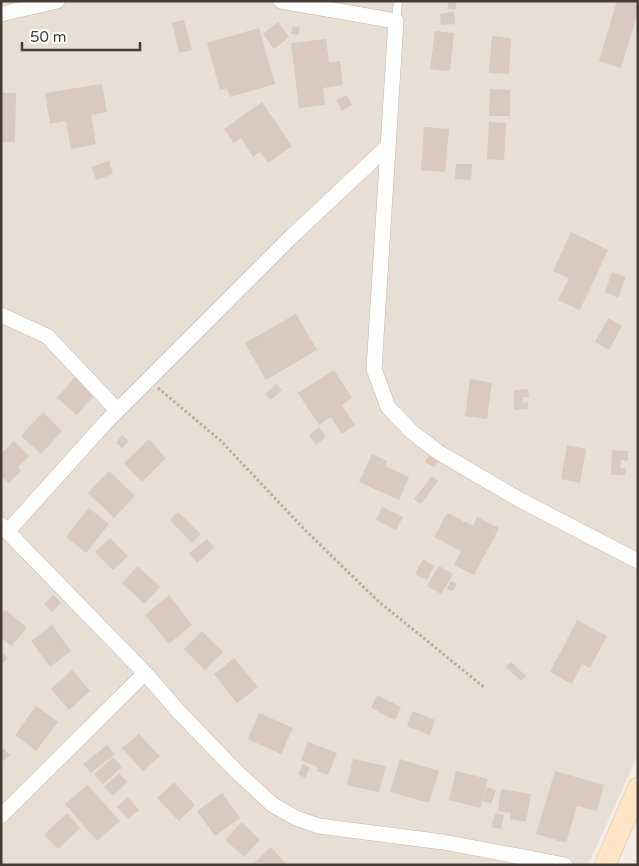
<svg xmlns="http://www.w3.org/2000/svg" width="639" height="866" font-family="'Varela Round',sans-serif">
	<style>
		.residential { fill: #e8ded4 }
		.building { fill: #d9c9be }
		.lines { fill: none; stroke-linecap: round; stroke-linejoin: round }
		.lane-casing { stroke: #c3b6ac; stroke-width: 9 }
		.street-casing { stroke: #c3b6ac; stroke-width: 16 }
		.secondary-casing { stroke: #d9b997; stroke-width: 22 }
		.path { stroke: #c2ab99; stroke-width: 3; stroke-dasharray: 2.5 2.5; stroke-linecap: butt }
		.lane { stroke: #fff; stroke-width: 8 }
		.street { stroke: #fff; stroke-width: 15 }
		.secondary { stroke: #ffe5c5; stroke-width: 21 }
	</style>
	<rect width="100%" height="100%" fill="#f4ede6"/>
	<path class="residential" d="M1,1H638V755L588,865H1Z"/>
	<path class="building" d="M448,1H456V9H448Z
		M617,1H638V12L621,68L599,61Z
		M454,12L455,24L441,25L440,14Z
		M184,20L192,50L179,53L172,23Z
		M278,22L289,37L274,49L263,34Z
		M293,26L300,27L298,35L291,34Z
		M259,28L275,84L230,97L227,88L220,90L207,43Z
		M435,31L454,33L450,71L430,69Z
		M492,36L511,38L509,74L489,73Z
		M326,39L329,62L340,61L343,85L323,88L325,105L299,108L291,43Z
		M102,84L107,112L91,115L96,144L71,149L66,121L50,124L45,93Z
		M490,89L510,90V116H489Z
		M1,93H16L15,142H1Z
		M347,95L352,105L342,111L336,100Z
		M262,102L292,146L268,163L260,152L253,157L241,138L234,143L224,129Z
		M489,122L506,123L504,160L487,159Z
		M424,127L449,129L445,172L421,170Z
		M109,161L113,174L96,180L92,167Z
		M456,164H472L471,180L455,179Z
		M571,232L608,250L580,310L558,300L569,278L553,271Z
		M612,272L626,277L618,298L605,292Z
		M296,314L317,350L266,380L245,343Z
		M608,318L622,326L609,350L595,342Z
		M334,370L352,398L342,405L355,425L342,434L331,417L319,425L298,393Z
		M75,377L95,394L77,415L57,398Z
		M470,379L492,383L487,419L465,416Z
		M276,384L282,390L271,400L265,394Z
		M528,389L529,397H523L522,403L528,402V409L514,410V390Z
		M43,412L62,431L41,454L21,436Z
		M319,427L326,437L316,445L309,435Z
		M122,435L129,441L122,448L116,443Z
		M149,439L166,458L142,482L124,463Z
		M14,441L29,456L18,467L21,471L9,483L1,476V454Z
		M567,445L586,449L580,483L561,479Z
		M612,450L628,451V461L621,460L620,468L626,469L625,475H611Z
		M372,454L387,461L385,466L409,477L399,500L359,482Z
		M430,455L439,460L434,467L425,462Z
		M109,471L135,496L114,518L88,493Z
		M432,476L438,481L421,504L414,499Z
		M382,507L403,517L396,530L376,520Z
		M89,508L109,524L86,553L66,537Z
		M178,512L201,534L192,543L170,520Z
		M447,513L473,526L477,517L499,528L474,575L454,565L461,551L434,537Z
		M110,538L128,556L113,570L95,552Z
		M207,539L214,548L197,563L189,553Z
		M423,559L434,566L427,580L415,574Z
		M138,566L160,587L144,604L122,583Z
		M439,566L453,574L441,594L427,586Z
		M451,581L457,584L453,591L447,589Z
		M53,595L61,603L52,612L44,604Z
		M169,595L192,625L169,644L145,615Z
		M6,610L27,628L11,646L1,638V615Z
		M577,620L607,636L590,668L582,664L572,684L550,672Z
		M52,625L71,651L50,667L31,641Z
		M202,631L223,652L205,670L184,649Z
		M1,652L8,658L1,665Z
		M234,658L258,687L237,703L214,674Z
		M511,662L526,676L521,681L506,667Z
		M72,670L90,691L69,710L51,689Z
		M377,695L401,707L395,720L371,708Z
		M36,706L58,722L36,751L15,735Z
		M413,711L435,720L430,735L407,726Z
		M259,713L293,728L281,754L248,739Z
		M139,734L160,756L143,771L122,748Z
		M308,742L337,753L328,775L317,771L318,767L301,760Z
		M107,745L115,754L91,773L83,764Z
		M1,746L10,755L1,763Z
		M113,757L122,767L103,784L94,774Z
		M353,759L386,766L379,792L347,785Z
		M400,759L439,771L429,803L390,792Z
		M303,764L310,767L305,778L298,774Z
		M456,771L488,779L480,808L449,800Z
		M555,771L604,785L597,811L577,806L566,843L536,834Z
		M119,773L127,782L113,796L104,787Z
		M174,782L195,805L179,821L157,798Z
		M88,785L120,821L97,841L65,804Z
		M487,787L496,790L491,804L482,801Z
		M501,789L531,794L526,822L510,819L511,813L498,811Z
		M222,793L240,818L215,836L197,811Z
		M128,797L139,810L128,819L117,807Z
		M67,813L80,828L58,849L44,835Z
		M495,813L504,815L501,829L491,827Z
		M242,822L260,840L244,857L225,840Z
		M271,847L287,865L254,863Z"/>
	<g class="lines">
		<g class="lane-casing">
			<path id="lane" d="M396,21L398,1"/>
		</g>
		<g class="street-casing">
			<path id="street" d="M281,1L396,21L374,369L388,407L412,432L438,452L522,501L638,561
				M1,14L57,1
				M1,315L47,336L117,410
				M1,525L145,673L179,712L237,772L273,805L296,818L319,826L443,842L565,865
				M8,531L106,422L290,238L388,146
				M1,816L145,673"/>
		</g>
		<g class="secondary-casing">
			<path id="secondary" d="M605,865L638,788"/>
		</g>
		<path class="path" d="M158,388L221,441L305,530L378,601L485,688"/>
		<use href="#lane" class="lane"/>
		<use href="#street" class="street"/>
		<use href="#secondary" class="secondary"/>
	</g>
	<rect width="639" height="866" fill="none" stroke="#473c35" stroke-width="5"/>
	<path d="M22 42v8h118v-8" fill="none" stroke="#473c35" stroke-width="2.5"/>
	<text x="30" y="42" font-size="15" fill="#473c35" stroke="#ffffff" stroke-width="4" paint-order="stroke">50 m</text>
</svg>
